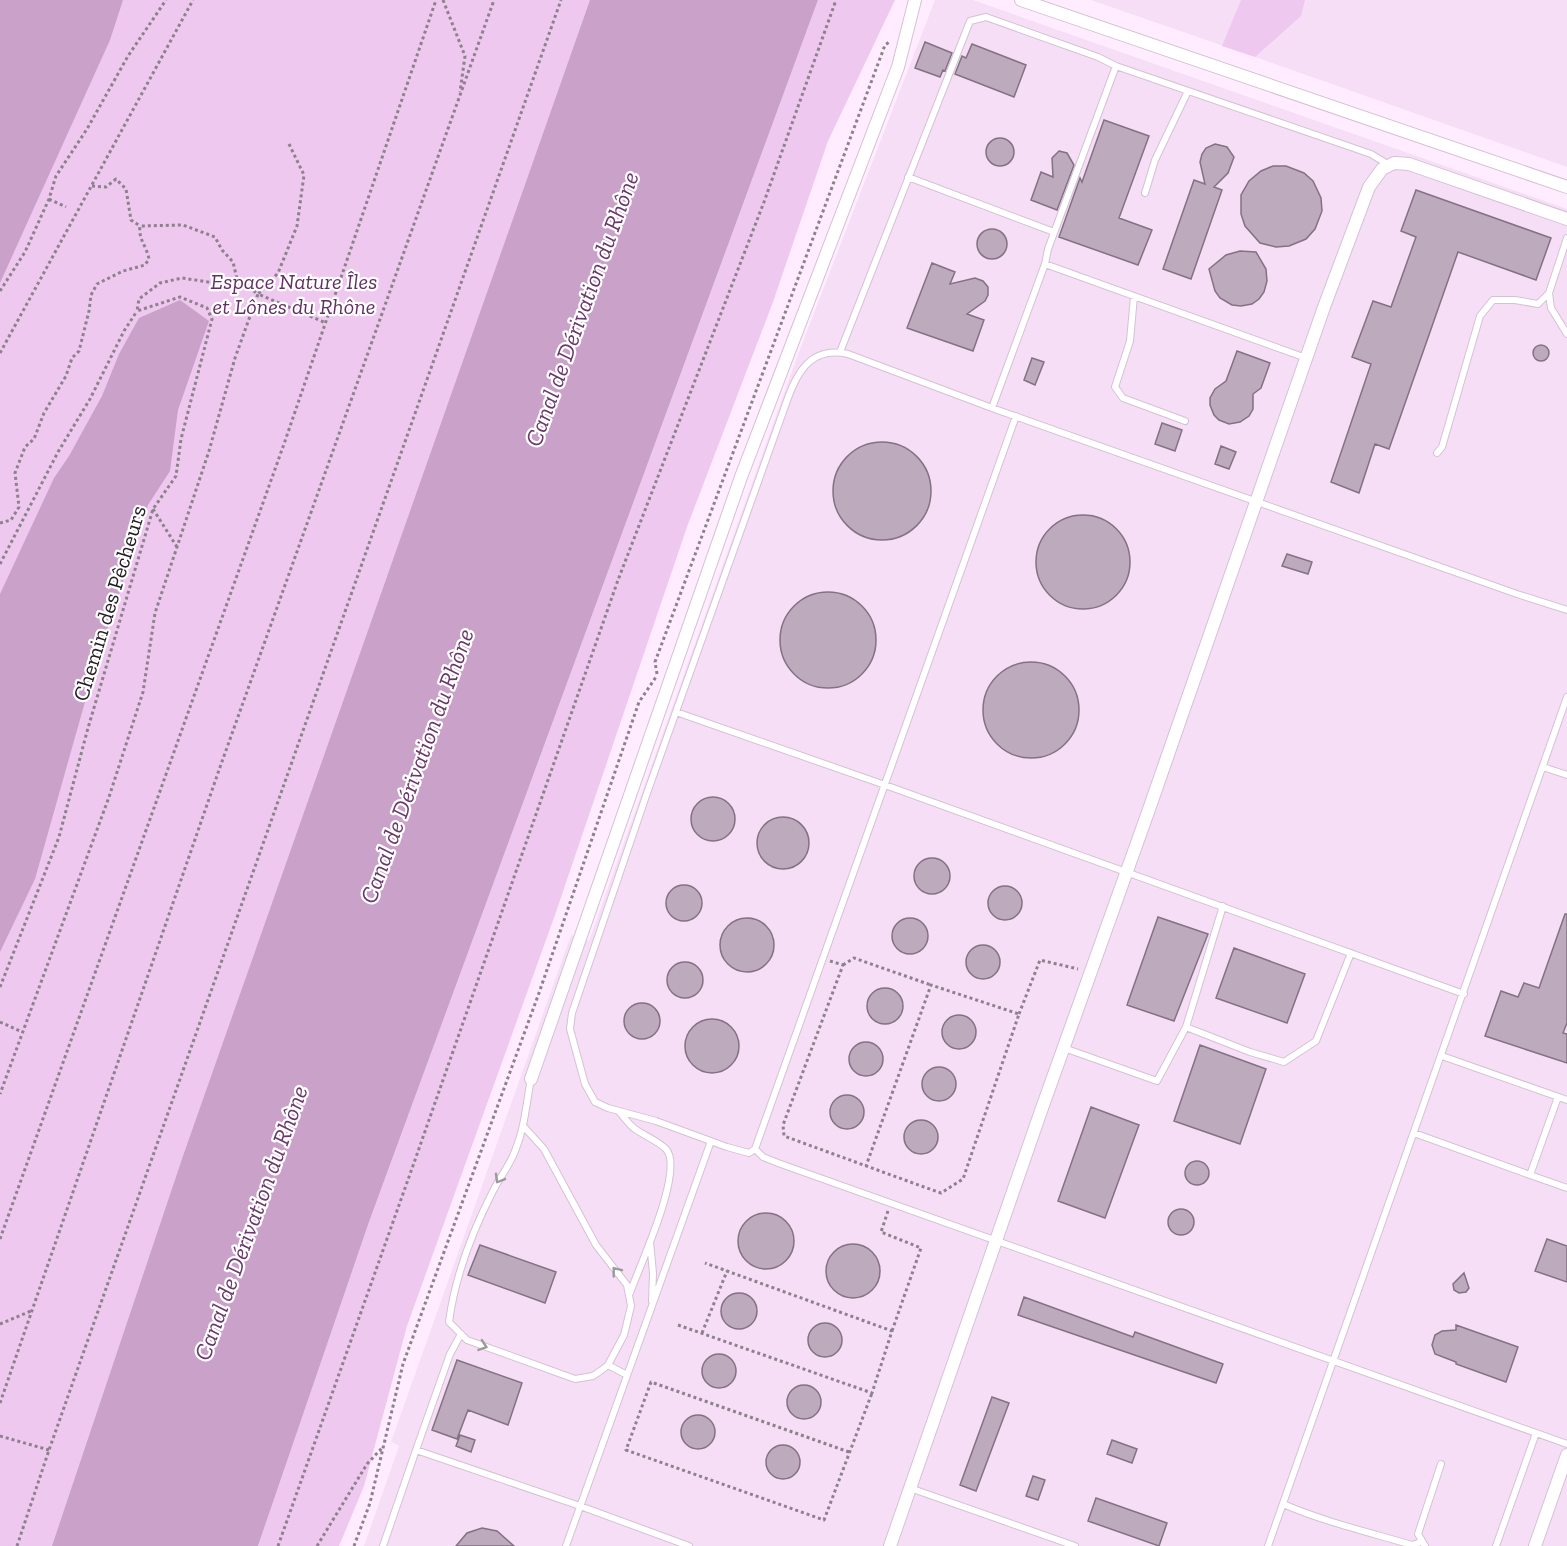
<svg xmlns="http://www.w3.org/2000/svg" width="1567" height="1546" font-family="'Zilla Slab',serif">
	<style>
		.built { fill: #f7def7 }
		.green { fill: #eec8ef }
		.water { fill: #c9a1c9 }
		.building { fill: #bdabbd; stroke: #837283; stroke-width: 1.5 }
		.lines { fill: none; stroke-linecap: round; stroke-linejoin: round }
		.lane-casing { stroke: #d4c2d4; stroke-width: 8 }
		.street-casing { stroke: #d4c2d4; stroke-width: 14 }
		.path { stroke: #8d818d; stroke-width: 3; stroke-dasharray: 3 3; stroke-linecap: butt }
		.lane { stroke: #fff; stroke-width: 6 }
		.street { stroke: #fff; stroke-width: 12 }
		.oneway { stroke: #9c999c }
		.labels { text-anchor: middle; stroke-width: 4.5; stroke-linejoin: round; paint-order: stroke }
		.park-label { font-size: 22px; font-style: italic; fill: #623164; stroke: #fff }
		.street-label { font-size: 22px; fill: #231c23; stroke: #fff }
		.water-label { font-size: 24px; font-style: italic; fill: #69386b; stroke: #fff }
	</style>
	<rect width="100%" height="100%" fill="#ffecff"/>
	<path class="built" d="M935,0H973L1567,209V1546H364L399,1446L391,1442L571,935L589,941L797,357Z
		M1091,0H1567V167L1255,57Z"/>
	<path class="green" d="M0,0H711L160,1546H0Z
		M818,0H895L828,141L773,302L687,527L555,915L407,1326L364,1486L339,1546H258L369,1222Z
		M1241,0H1305L1301,16L1255,57L1222,46Z"/>
	<path class="water" d="M0,0H123L110,40L0,283Z
		M590,0H818L369,1222L258,1546H52L183,1156Z
		M180,300L209,321L178,410L170,471L148,505L94,670L35,879L0,952V594L54,478L69,456L102,396L119,354L139,318Z"/>
	<path class="building" d="M925,42L952,53L945,71L943,70L940,77L915,68Z
		M972,44L1026,65L1014,97L955,74L962,56L966,58Z
		M1104,120L1149,136L1119,218L1152,230L1138,265L1059,237L1080,178L1082,182Z
		M986 152a14 14 0 1 1 28 0a14 14 0 1 1-28 0Z
		M1215,144L1227,147L1234,157L1228,173L1214,187L1222,190L1191,279L1163,269L1194,180L1205,184L1200,162L1202,154L1206,148Z
		M1059,151L1067,153L1074,165L1057,210L1031,200L1041,172L1053,177L1052,158Z
		M1273,166H1286L1304,173L1313,181L1321,198L1322,211L1315,229L1306,239L1289,246L1276,247L1260,243L1245,226L1241,214V195L1249,181L1261,171Z
		M1416,190L1551,238L1536,280L1458,252L1389,449L1375,444L1359,493L1331,482L1371,364L1352,357L1373,301L1391,307L1416,237L1401,231Z
		M977 244a15 15 0 1 1 30 0a15 15 0 1 1-30 0Z
		M1240,251L1256,252L1266,269L1267,281L1264,292L1259,299L1252,304L1241,306L1232,305L1220,298L1215,291L1209,269L1226,255Z
		M932,263L955,272L950,284L975,278L983,281L988,287V295L985,301L967,314L984,320L973,351L907,328Z
		M1533 353a8 8 0 1 1 16 0a8 8 0 1 1-16 0Z
		M1237,351L1270,363L1261,388L1253,394V409L1249,416L1240,422L1229,424L1219,420L1214,415L1210,405V398L1215,389L1226,381Z
		M1032,358L1044,362L1035,385L1024,380Z
		M1162,423L1182,430L1175,451L1155,444Z
		M833 491a49 49 0 1 1 98 0a49 49 0 1 1-98 0Z
		M1221,446L1236,452L1229,469L1215,464Z
		M1036 562a47 47 0 1 1 94 0a47 47 0 1 1-94 0Z
		M1287,554L1312,562L1308,574L1282,566Z
		M780 640a48 48 0 1 1 96 0a48 48 0 1 1-96 0Z
		M983 710a48 48 0 1 1 96 0a48 48 0 1 1-96 0Z
		M691 819a22 22 0 1 1 44 0a22 22 0 1 1-44 0Z
		M757 843a26 26 0 1 1 52 0a26 26 0 1 1-52 0Z
		M914 876a18 18 0 1 1 36 0a18 18 0 1 1-36 0Z
		M666 903a18 18 0 1 1 36 0a18 18 0 1 1-36 0Z
		M988 903a17 17 0 1 1 34 0a17 17 0 1 1-34 0Z
		M1565,914H1567V1023L1563,1033L1567,1034V1063L1485,1036L1501,991L1518,997L1524,983L1539,988Z
		M1158,917L1208,934L1174,1021L1127,1005Z
		M892 936a18 18 0 1 1 36 0a18 18 0 1 1-36 0Z
		M720 945a27 27 0 1 1 54 0a27 27 0 1 1-54 0Z
		M966 962a17 17 0 1 1 34 0a17 17 0 1 1-34 0Z
		M1234,948L1305,974L1287,1023L1216,998Z
		M667 980a18 18 0 1 1 36 0a18 18 0 1 1-36 0Z
		M867 1006a18 18 0 1 1 36 0a18 18 0 1 1-36 0Z
		M624 1021a18 18 0 1 1 36 0a18 18 0 1 1-36 0Z
		M942 1032a17 17 0 1 1 34 0a17 17 0 1 1-34 0Z
		M685 1046a27 27 0 1 1 54 0a27 27 0 1 1-54 0Z
		M849 1059a17 17 0 1 1 34 0a17 17 0 1 1-34 0Z
		M1200,1045L1266,1069L1240,1144L1174,1121Z
		M922 1084a17 17 0 1 1 34 0a17 17 0 1 1-34 0Z
		M830 1112a17 17 0 1 1 34 0a17 17 0 1 1-34 0Z
		M1091,1107L1139,1125L1105,1218L1058,1201Z
		M904 1137a17 17 0 1 1 34 0a17 17 0 1 1-34 0Z
		M1185 1173a12 12 0 1 1 24 0a12 12 0 1 1-24 0Z
		M1168 1222a13 13 0 1 1 26 0a13 13 0 1 1-26 0Z
		M738 1241a28 28 0 1 1 56 0a28 28 0 1 1-56 0Z
		M1547,1239L1567,1246V1282L1535,1271Z
		M826 1271a27 27 0 1 1 54 0a27 27 0 1 1-54 0Z
		M480,1245L556,1272L545,1303L468,1275Z
		M1464,1273L1469,1288L1466,1292L1459,1293L1454,1290L1453,1284Z
		M721 1311a18 18 0 1 1 36 0a18 18 0 1 1-36 0Z
		M1024,1297L1133,1337L1135,1332L1223,1364L1216,1383L1018,1315Z
		M808 1340a17 17 0 1 1 34 0a17 17 0 1 1-34 0Z
		M1456,1325L1518,1347L1506,1382L1456,1364V1362L1435,1354L1432,1345L1435,1335L1442,1331L1456,1330Z
		M702 1371a17 17 0 1 1 34 0a17 17 0 1 1-34 0Z
		M457,1360L522,1383L508,1425L468,1410L457,1439L432,1430Z
		M787 1402a17 17 0 1 1 34 0a17 17 0 1 1-34 0Z
		M992,1397L1009,1403L976,1491L960,1485Z
		M681 1432a17 17 0 1 1 34 0a17 17 0 1 1-34 0Z
		M460,1435L475,1440L471,1452L456,1446Z
		M1112,1440L1137,1449L1132,1463L1107,1454Z
		M766 1462a17 17 0 1 1 34 0a17 17 0 1 1-34 0Z
		M1033,1476L1045,1480L1038,1500L1026,1496Z
		M1096,1498L1167,1523L1159,1546L1088,1521Z
		M482,1528L497,1531L514,1546H456L467,1533Z"/>
	<g class="lines">
		<g class="lane-casing">
			<path id="lane" d="M908,177L1054,232
				M1145,193L1155,160L1188,91
				M1045,264L1048,249L1116,66L1371,154L1389,165
				M1549,293L1551,308L1567,334
				M1134,296L1130,341L1115,387L1123,398L1185,421
				M840,352L970,21L986,17L1098,57L1116,66
				M992,408L1045,264L1306,358
				M1437,453L1442,447L1480,316L1493,300H1515L1538,304L1549,293L1567,238
				M676,712L885,785L1464,994
				M1543,767L1567,775
				M1186,1027L1223,906
				M1064,1048L1157,1081L1186,1027L1250,1052L1284,1062L1316,1041L1351,953
				M1442,1056L1567,1100
				M1558,1097L1530,1175L1567,1188
				M620,1113C625,1118 629,1125 635,1129C645,1136 658,1141 666,1149C685,1170 639,1267 630,1293
				M524,1127L544,1149L596,1245L627,1285L631,1306L624,1335L608,1365L603,1369L593,1376L575,1379L467,1340L449,1322C455,1276 472,1232 493,1191C500,1177 510,1165 515,1151C525,1127 526,1104 531,1079
				M1414,1133L1530,1175
				M755,1149L749,1153L727,1147L656,1121L608,1108L595,1102L585,1084L570,1029L572,1013L647,793L779,423C792,388 801,344 848,354L992,408L1517,594L1567,610
				M755,1149L763,1157L778,1163L1567,1444
				M755,1149L1016,416
				M650,1242L653,1273L652,1301
				M608,1365L627,1375
				M416,1450L450,1354L461,1334
				M910,1488L1075,1546
				M1283,1504C1325,1522 1368,1532 1412,1545L1421,1542
				M383,1546L416,1450L580,1506L689,1546
				M566,1546L711,1141
				M1268,1546L1567,697
				M1425,1546L1418,1534L1441,1464
				M1496,1546L1536,1433"/>
		</g>
		<g class="street-casing">
			<path id="street" d="M1021,0L1567,187
				M531,1079L741,477L898,67L915,0
				M890,1546L1042,1108L1147,815L1324,307L1369,187L1382,169L1394,163L1409,164L1567,219
				M1535,1546L1567,1455"/>
		</g>
		<path class="path" d="M443,0L465,56L460,92
			M289,144L304,175L297,226L278,273L258,294L326,323
			M92,186L106,187L116,179L126,189L131,220L140,226
			M49,199L66,207
			M0,291L25,252L49,199L56,176L87,129L128,56L166,0
			M0,353L193,0
			M153,509L177,547
			M0,523L11,520L19,507L15,473L25,447L34,439L44,413L66,376L72,358L79,351L89,311L91,295L97,284L123,271L145,265L149,259C147,247 138,239 140,226L183,225L215,237L222,250L233,262L237,279L258,294L235,358L209,451L155,613L143,692L109,797L0,1094
			M0,564L58,452L90,399L124,331L137,311
			M657,674L655,662L885,45L891,41
			M830,961L843,965L783,1125L784,1136L924,1187L941,1193L963,1179L1019,1014L931,985L866,1166
			M843,965L854,958L931,985
			M0,987L59,837L88,728L153,509L176,476L181,439L212,319L207,308L180,297L137,311L139,299L160,283L182,278L215,283L237,279
			M1019,1014L1040,960L1078,969
			M0,1022L22,1032
			M888,1211L881,1232L921,1248L892,1331
			M0,1239L284,444L436,0
			M0,1324L31,1311
			M678,1325L872,1393L892,1331L705,1263
			M702,1333L727,1271
			M0,1403L219,770L494,0
			M0,1436L49,1450
			M849,1452L651,1382L626,1450L824,1520L872,1393
			M17,1546L49,1450L561,0
			M278,1546L415,1160L618,580L764,202L836,0
			M317,1546L367,1464L382,1448
			M354,1546L370,1503L403,1364L539,993L639,702L656,677"/>
		<use href="#lane" class="lane"/>
		<use href="#street" class="street"/>
	</g>
	<defs><path id="oneway-chevron" d="M-2-3.5L2.5 0L-2 3.5" fill="none" stroke-width="1.6" stroke-linecap="round" stroke-linejoin="round" transform="scale(1.5)"/></defs>
	<g class="oneway">
		<use href="#oneway-chevron" transform="translate(499 1179) rotate(120)"/>
		<use href="#oneway-chevron" transform="translate(616 1271) rotate(-128)"/>
		<use href="#oneway-chevron" transform="translate(483 1346) rotate(19)"/>
	</g>
	<g class="labels">
		<g class="park-label">
			<text x="294" y="289">Espace Nature Îles<tspan x="294" dy="25">et Lônes du Rhône</tspan></text>
		</g>
		<g class="street-label">
			<text transform="translate(109 603) rotate(-73)" y="8">Chemin des Pêcheurs</text>
		</g>
		<g class="water-label">
			<text transform="translate(582 309) rotate(-70)" y="8">Canal de Dérivation du Rhône</text>
			<text transform="translate(417 766) rotate(-70)" y="8">Canal de Dérivation du Rhône</text>
			<text transform="translate(251 1223) rotate(-70)" y="8">Canal de Dérivation du Rhône</text>
		</g>
	</g>
</svg>
